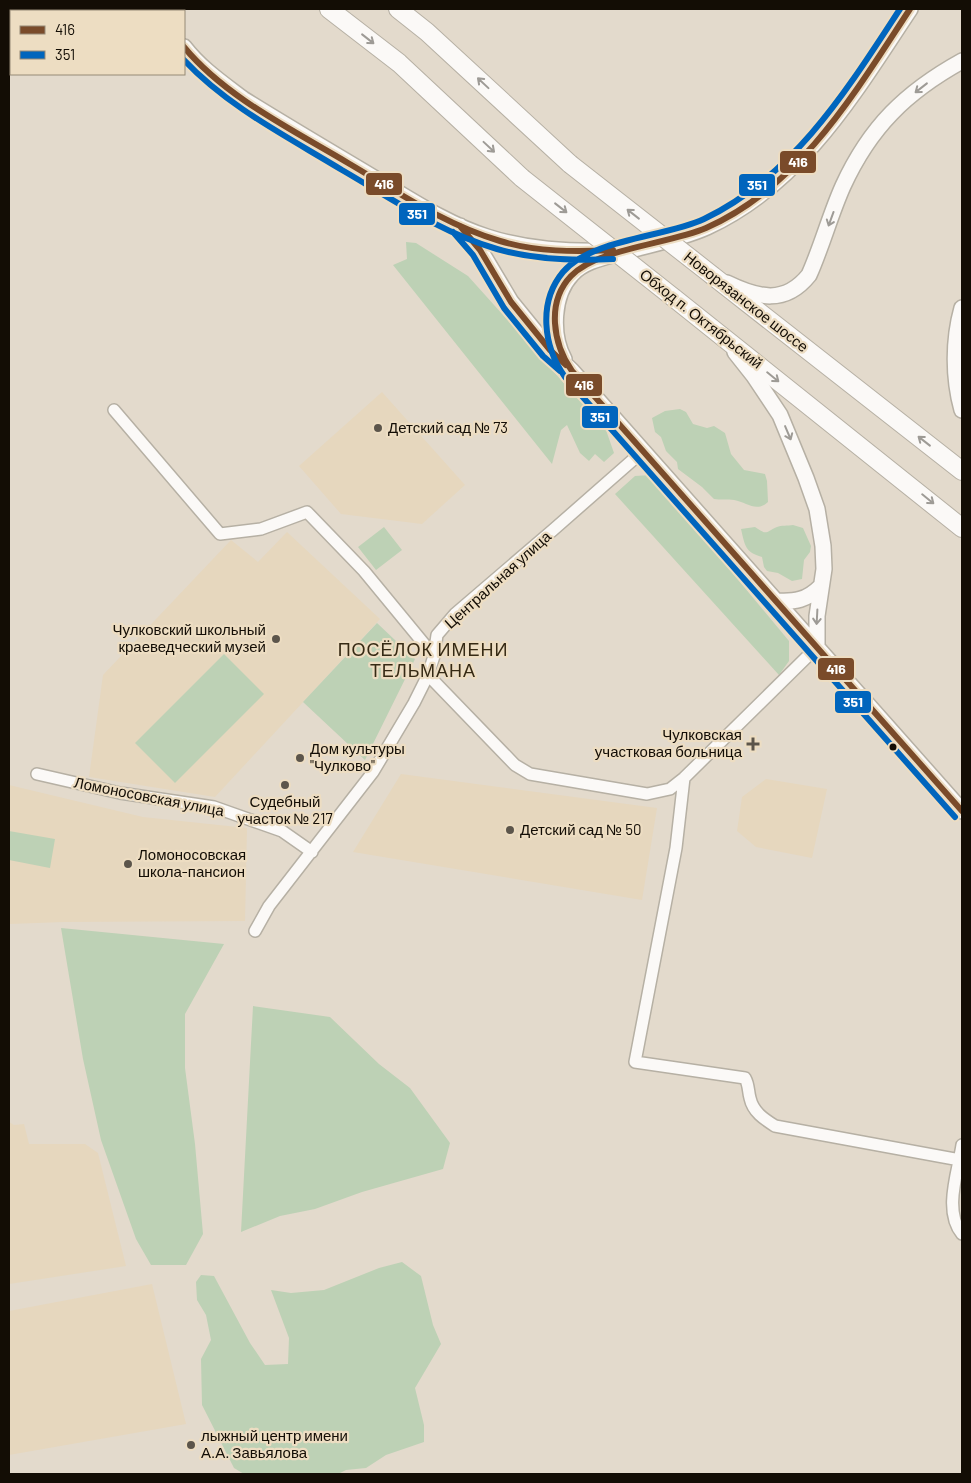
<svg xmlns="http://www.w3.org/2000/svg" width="971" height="1483" font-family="Barlow,sans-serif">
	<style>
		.built { fill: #e6d7be }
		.green { fill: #bdd1b5 }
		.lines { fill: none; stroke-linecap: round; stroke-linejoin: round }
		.minor-casing { stroke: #b6b0a4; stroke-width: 14 }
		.major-casing { stroke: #b6b0a4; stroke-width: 18 }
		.highway-casing { stroke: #b6b0a4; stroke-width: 20 }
		.minor { stroke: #fbf9f7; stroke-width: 11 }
		.major { stroke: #fbf9f7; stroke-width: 15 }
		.highway { stroke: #fbf9f7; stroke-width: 18 }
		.highway-bridge-casing { stroke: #b6b0a4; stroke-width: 20; stroke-linecap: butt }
		.highway-bridge { stroke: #fbf9f7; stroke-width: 18 }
		.bus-1-casing { stroke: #edddc2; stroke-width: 10 }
		.bus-2-casing { stroke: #edddc2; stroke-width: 10 }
		.bus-1 { stroke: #7a4b2a; stroke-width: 6 }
		.bus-2 { stroke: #0065bd; stroke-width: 6 }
		.oneway { stroke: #9e9b96 }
		.poi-dot { fill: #5c554b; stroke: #edddc2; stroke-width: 2 }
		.bus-dot { fill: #130d05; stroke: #edddc2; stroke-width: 2 }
		.labels { text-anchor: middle; stroke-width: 4.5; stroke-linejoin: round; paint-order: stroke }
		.street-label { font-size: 15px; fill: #130d05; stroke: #edddc2 }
		.poi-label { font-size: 15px; fill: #130d05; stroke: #edddc2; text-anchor: start }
		.quarter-label { font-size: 18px; letter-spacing: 1px; fill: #362a14; stroke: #edddc2 }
		.line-badge { stroke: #edddc2; stroke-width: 2 }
		.badge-label { font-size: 14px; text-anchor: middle; font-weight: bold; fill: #fff }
	</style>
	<rect width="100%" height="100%" fill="#e3dacc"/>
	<path class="built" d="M382,392L465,485L422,524L341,514L299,466Z
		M287,532L380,619L215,797L89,777L103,675L231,540L258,562Z
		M401,774L657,808L642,900L353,852Z
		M766,779L827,789L812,858L756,847L737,831L742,797Z
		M9,785L143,817L247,828L245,921L64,922L9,924Z
		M9,1122L14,1125L24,1124L29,1144H85L98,1153L126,1266L9,1284Z
		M152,1284L186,1424L9,1455V1311Z"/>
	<path class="green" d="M406,242L416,243L468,276L606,430L614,453L604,462L595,454L589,461L580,453L567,425L561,430L552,464L393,265L407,259Z
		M680,409L686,412L693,424L707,428L714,426L725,433L731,454L744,470L765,474L767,481L768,502C756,513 747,502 734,500C728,499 720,500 714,499L702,487L678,469L677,462L666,451L661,437L655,432L652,418L665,411Z
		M651,475L789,641V661L779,675L615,494L635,476Z
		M793,525L803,528L811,546L810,552L804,560L802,579L792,581L778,573L767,571L764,567L762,557C745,552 745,546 741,529L755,527C768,536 765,532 777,527C781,525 788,526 793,525Z
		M384,527L402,550L376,570L358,547Z
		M377,623L415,659L365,760L303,702Z
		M224,654L264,694L175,783L135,743Z
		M9,831L55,839L50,868L9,860Z
		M61,928L224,944L185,1014V1068L195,1144L203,1234L186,1265H151L136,1239L101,1140L83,1059Z
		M253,1006L330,1017L379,1064L410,1088L450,1143L443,1169L362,1192L315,1209L280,1216L241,1232Z
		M402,1262L421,1276L433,1325L441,1344L415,1388L424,1425V1442L386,1455L366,1468L346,1470L338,1474H244L234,1468L202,1405L201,1359L211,1340L206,1315L197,1300L196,1282L201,1275L214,1276L250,1343L265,1365L288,1364L289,1338L271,1290L291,1293L324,1290L379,1268Z"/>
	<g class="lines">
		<g class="minor-casing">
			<path id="minor" d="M114,410L220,534L261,529L307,512L364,571L434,656
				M428,675L515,765L530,774L647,794L670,789L684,778L817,647
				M37,774L120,793L214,807L282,831L312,852
				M684,778L676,848L635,1062L745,1078C749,1085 748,1091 750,1098C753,1112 764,1119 775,1126L960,1160
				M255,931L269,906L373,772L414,703L428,675L434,656L437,635L455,614L553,530L643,451
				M962,1145C958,1172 943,1211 962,1234"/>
		</g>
		<g class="major-casing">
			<path id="major" d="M159,9L161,11
				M184,47C200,68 222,83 243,99C288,127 334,154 379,181C414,202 449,225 487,237C527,250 568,252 610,251
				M460,226L480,250L511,302L550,350L572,371L962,811
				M727,283C758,298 785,305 809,275C822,246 830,215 843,186C870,127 906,92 962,61
				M962,308C953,340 953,378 962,410
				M735,352L754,376L780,415L806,478L817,509L823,546L824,569L817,616V647
				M564,359C551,335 552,295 572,274C583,262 601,258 616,254C646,245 678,240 707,227C802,183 854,93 910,9
				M777,601C795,602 807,600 820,587"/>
		</g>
		<g class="highway-casing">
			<path id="highway" d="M329,9L399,63L522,178
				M398,9L427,32L570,164
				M713,276L962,471
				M674,298L962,528"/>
		</g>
		<use href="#minor" class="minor"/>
		<use href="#major" class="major"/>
		<use href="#highway" class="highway"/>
		<g class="highway-bridge-casing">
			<path id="highway-bridge" d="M570,164L713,276
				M522,178L674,298"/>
		</g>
		<use href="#highway-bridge" class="highway-bridge"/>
		<g class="bus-1-casing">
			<path id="bus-1" d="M910,9C856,91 800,187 706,228C669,244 598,248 571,276C546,302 553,344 572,371L962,811
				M184,47C225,97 293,130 348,163C396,191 445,225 500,241C536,252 575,252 613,250
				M460,226L480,250L511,302L550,350L566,365"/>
		</g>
		<g class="bus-2-casing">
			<path id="bus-2" d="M900,9C847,90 794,176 704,219C666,237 591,239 563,272C538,302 543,346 565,377L955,817
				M184,60C228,107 288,137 342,170C392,199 441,233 497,249C535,260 575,261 613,259
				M453,232L473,255L504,308L543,356L560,371"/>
		</g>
		<use href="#bus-1" class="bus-1"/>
		<use href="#bus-2" class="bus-2"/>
	</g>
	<defs><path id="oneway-shaft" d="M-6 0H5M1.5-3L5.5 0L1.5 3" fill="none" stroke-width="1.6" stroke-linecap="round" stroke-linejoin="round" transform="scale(1.25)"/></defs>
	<g class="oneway">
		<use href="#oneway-shaft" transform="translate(368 39) rotate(38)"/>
		<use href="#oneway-shaft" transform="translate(483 83) rotate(-137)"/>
		<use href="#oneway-shaft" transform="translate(921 88) rotate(142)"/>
		<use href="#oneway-shaft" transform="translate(489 147) rotate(43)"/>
		<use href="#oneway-shaft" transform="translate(561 208) rotate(38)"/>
		<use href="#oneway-shaft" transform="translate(633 214) rotate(-142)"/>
		<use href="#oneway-shaft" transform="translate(831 219) rotate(110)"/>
		<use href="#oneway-shaft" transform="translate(773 377) rotate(39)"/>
		<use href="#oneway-shaft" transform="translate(788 433) rotate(67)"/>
		<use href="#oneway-shaft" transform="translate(924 441) rotate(-142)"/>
		<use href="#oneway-shaft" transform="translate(928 499) rotate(39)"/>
		<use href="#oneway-shaft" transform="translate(817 617) rotate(93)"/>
	</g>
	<g class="poi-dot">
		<circle cx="378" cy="428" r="5"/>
		<circle cx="276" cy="639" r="5"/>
		<path d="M750.5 736.5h5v5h5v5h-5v5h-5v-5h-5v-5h5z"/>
		<circle cx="300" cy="758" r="5"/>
		<circle cx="285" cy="785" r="5"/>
		<circle cx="510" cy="830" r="5"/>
		<circle cx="128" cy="864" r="5"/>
		<circle cx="191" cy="1445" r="5"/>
	</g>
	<circle class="bus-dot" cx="893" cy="747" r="4.5"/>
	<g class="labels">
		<g class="street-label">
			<text transform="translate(746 302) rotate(38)" y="5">Новорязанское шоссе</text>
			<text transform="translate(701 319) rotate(38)" y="5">Обход п. Октябрьский</text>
			<text transform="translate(498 580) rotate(-42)" y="5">Центральная улица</text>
			<text transform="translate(149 797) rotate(11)" y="5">Ломоносовская улица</text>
		</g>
		<g class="poi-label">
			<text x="388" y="433">Детский сад № 73</text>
			<text x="266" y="635" text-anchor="end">Чулковский школьный<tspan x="266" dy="17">краеведческий музей</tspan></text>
			<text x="742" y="740" text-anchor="end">Чулковская<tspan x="742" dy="17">участковая больница</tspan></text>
			<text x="310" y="754">Дом культуры<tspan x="310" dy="17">"Чулково"</tspan></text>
			<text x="285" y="807" text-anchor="middle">Судебный<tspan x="285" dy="17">участок № 217</tspan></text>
			<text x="520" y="835">Детский сад № 50</text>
			<text x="138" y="860">Ломоносовская<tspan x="138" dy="17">школа-пансион</tspan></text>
			<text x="201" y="1441">лыжный центр имени<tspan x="201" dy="17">А.А. Завьялова</tspan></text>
		</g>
		<g class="quarter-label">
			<text x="423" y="656">ПОСЁЛОК ИМЕНИ<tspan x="423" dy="21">ТЕЛЬМАНА</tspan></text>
		</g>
	</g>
	<g class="line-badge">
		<rect x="779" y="150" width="38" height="24" rx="5" fill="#7a4b2a"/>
		<rect x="365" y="172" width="38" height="24" rx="5" fill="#7a4b2a"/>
		<rect x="738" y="173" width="38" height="24" rx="5" fill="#0065bd"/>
		<rect x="398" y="202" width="38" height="24" rx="5" fill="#0065bd"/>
		<rect x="565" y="373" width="38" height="24" rx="5" fill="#7a4b2a"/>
		<rect x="581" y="405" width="38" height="24" rx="5" fill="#0065bd"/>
		<rect x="817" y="657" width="38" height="24" rx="5" fill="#7a4b2a"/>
		<rect x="834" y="690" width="38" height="24" rx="5" fill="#0065bd"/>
	</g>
	<g class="badge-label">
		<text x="798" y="167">416</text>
		<text x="384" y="189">416</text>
		<text x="757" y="190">351</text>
		<text x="417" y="219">351</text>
		<text x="584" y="390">416</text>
		<text x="600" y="422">351</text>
		<text x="836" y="674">416</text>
		<text x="853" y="707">351</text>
	</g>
	<rect width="971" height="1483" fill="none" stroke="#130d05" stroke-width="20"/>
	<rect x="10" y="10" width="175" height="65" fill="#edddc2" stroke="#968a76"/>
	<rect x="20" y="26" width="25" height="8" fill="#7a4b2a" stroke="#968a76"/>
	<text x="55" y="35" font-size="15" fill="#130d05">416</text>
	<rect x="20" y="51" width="25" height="8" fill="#0065bd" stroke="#968a76"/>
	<text x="55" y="60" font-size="15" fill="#130d05">351</text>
</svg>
